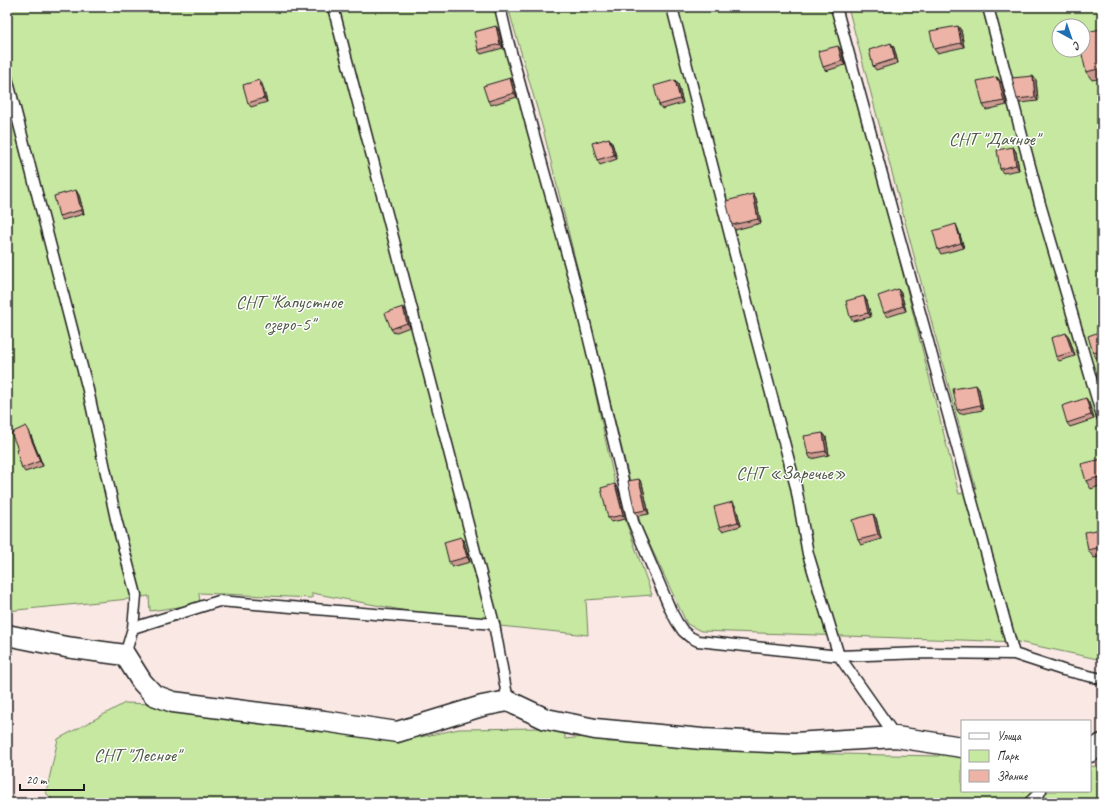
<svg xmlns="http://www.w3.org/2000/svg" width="1109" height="810" font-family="Caveat,sans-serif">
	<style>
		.green { fill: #c6e8a1; stroke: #71825e; fill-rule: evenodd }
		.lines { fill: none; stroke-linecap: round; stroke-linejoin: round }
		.lane-casing { stroke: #1c1c1c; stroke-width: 13 }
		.street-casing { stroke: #1c1c1c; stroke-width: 23 }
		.lane { stroke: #fff; stroke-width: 10 }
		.street { stroke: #fff; stroke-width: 20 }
		.wall { fill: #cc9a90; stroke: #1c1c1c }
		.shaded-wall { fill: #a67d75; stroke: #1c1c1c }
		.building { fill: #edb3a7; stroke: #1c1c1c }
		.labels { text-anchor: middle; stroke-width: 3; stroke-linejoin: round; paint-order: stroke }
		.park-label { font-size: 19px; fill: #4f5944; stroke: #fff }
	</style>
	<rect width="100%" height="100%" fill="#fae8e5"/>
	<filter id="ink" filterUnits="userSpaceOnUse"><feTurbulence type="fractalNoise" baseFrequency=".025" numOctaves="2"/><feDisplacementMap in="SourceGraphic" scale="8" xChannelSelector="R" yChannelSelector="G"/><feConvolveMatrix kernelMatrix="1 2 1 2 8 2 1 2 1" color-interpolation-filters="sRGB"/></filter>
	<g filter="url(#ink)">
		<path class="green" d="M7,7H495L522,96L566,259L619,502L652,595L586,600L588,635L470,623L312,593V598L199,593L200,604L150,611L149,596L129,599L7,611Z
			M508,7H835L959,494L976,489L848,7H1102V660L1018,642L701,631L687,624L641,526L543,129ZM1059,26H1083V50H1059Z
			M125,703L176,705L401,741L459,729L543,728L565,734V739L584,737L586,732L607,733V742L677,741L792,753L939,756L940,751L962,754V791H1090V766L1102,767V803H56L46,793L58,739Z"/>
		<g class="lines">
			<g class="lane-casing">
				<path id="lane" d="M333,7L494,624L508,701
					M500,7L508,41L579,298L633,522L671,611L677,622L683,631L690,637L698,641L839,656L923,653L1014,654L1063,670L1102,679
					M672,7L756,337L796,487L808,554L839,656L896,737
					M836,7L1014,654
					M988,7L1040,204L1102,416
					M7,78L88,390L116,519L136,595L133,628L125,655
					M133,628L219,601L494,624
					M1029,803L1041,791"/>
			</g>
			<g class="street-casing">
				<path id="street" d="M7,635L66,647L125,655L142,682L154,695L173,702L324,721L397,732L482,706L508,701L546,719L595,729L702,739L794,743L896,737L962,747
					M1090,752L1102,744"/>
			</g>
			<use href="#lane" class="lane"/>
			<use href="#street" class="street"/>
		</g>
		<path class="wall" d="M496,26L499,31L503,48L481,54L478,50Z
			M1100,29L1102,31V78L1092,80L1086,72Z
			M961,30L964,47L937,53L934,49Z
			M891,43L894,48L898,63L876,70L873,66Z
			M841,50L845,65L826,71L823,67Z
			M997,77L1002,84L1007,105L986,110L983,105Z
			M510,78L513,82L517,97L491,105L488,101Z
			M1036,80L1038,101L1020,103L1017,99Z
			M262,84L267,102L251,107L248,103Z
			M678,84L683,103L662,109L659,105Z
			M612,143L617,159L600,165L597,160Z
			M1013,147L1016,152L1019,170L1003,173L1000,169Z
			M753,194L756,199L761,223L735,230L732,225Z
			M79,195L84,214L62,220L59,216Z
			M958,229L964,248L941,254L938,250Z
			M901,293L906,311L887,317L884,313Z
			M864,296L867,301L871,317L853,321L850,317Z
			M403,307L406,311L410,327L394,333L391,329Z
			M1102,331V356L1096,358L1093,353Z
			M1069,337L1075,356L1059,361L1056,357Z
			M979,389L983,410L960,414L957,410Z
			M1086,398L1089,403L1094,419L1070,427L1067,423Z
			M26,426L29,431L43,466L25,472L22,468L18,449Z
			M823,433L826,437L829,455L811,459L808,454Z
			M1102,459V485L1091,489L1086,481Z
			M642,483L649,514L638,516L635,512Z
			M618,489L626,519L611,522L608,518Z
			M736,507L741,526L722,531L719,527Z
			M876,518L881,539L861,545L858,540Z
			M1102,529V556L1094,558L1088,550Z
			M461,537L464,541L470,562L452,567L449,562Z"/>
		<path class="shaded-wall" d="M496,26L499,31L503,48L500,44Z
			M958,26L961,30L964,47L961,43Z
			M891,43L894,48L898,63L895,59Z
			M838,46L841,50L845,65L842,61Z
			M1033,76L1036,80L1038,101L1035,97Z
			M997,77L1002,84L1007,105L1004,101Z
			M510,78L513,82L517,97L514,93Z
			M259,80L262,84L267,102L264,98Z
			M675,80L678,84L683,103L680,99Z
			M609,138L612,143L617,159L614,155Z
			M1013,147L1016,152L1019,170L1016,165Z
			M76,190L79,195L84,214L81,210Z
			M753,194L756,199L761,223L758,219Z
			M956,224L958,229L964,248L961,243Z
			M898,289L901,293L906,311L903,306Z
			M864,296L867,301L871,317L868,313Z
			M403,307L406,311L410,327L407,323Z
			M1066,333L1069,337L1075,356L1072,352Z
			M976,385L979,389L983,410L980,405Z
			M1086,398L1089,403L1094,419L1091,415Z
			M26,426L29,431L43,466L40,461Z
			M823,433L826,437L829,455L826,451Z
			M639,479L642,483L649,514L646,510Z
			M615,484L618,489L626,519L623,515Z
			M733,502L736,507L741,526L738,522Z
			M873,514L876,518L881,539L878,535Z
			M461,537L464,541L470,562L467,557Z"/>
		<path class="building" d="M496,26L500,44L478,50L474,32Z
			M958,26L961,43L934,49L930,31Z
			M1100,29L1102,36V68L1086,72L1081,50H1083V33Z
			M891,43L895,59L873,66L869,50Z
			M838,46L842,61L823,67L818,51Z
			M1033,76L1035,97L1017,99L1012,78Z
			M997,77V80H999L1004,101L983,105L977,81Z
			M510,78L514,93L488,101L483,86Z
			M259,80L264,98L248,103L243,85Z
			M675,80L680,99L659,105L654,86Z
			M609,138L614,155L597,160L592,143Z
			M1013,147L1016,165L1000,169L997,150Z
			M76,190L81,210L59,216L54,196Z
			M753,194L758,219L732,225L726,201Z
			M956,224L961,243L938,250L933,231Z
			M898,289L903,306L884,313L878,296Z
			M864,296L868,313L850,317L846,301Z
			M403,307L407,323L391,329L385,313Z
			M1102,331V351L1093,353L1088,336Z
			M1066,333L1072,352L1056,357L1051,338Z
			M976,385L980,405L957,410L953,389Z
			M1086,398L1091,415L1067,423L1062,406Z
			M26,426L40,461L22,468L16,450L18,449L11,433Z
			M823,433L826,451L808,454L804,436Z
			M1102,459V476L1086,481L1081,464Z
			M639,479L646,510L635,512L628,481Z
			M615,484L623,515L608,518L601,488Z
			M733,502L738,522L719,527L714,507Z
			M873,514L878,535L858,540L852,520Z
			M1102,529V547L1088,550L1085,532Z
			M461,537L467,557L449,562L444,542Z
			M571,801V803H554V802Z"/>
	</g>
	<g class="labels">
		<g class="park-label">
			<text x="994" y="145">СНТ "Дачное"</text>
			<text x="289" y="308">СНТ "Капустное<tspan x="289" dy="22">озеро-5"</tspan></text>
			<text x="791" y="479">СНТ «Заречье»</text>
			<text x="137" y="761">СНТ "Лесное"</text>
		</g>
	</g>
	<rect width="1109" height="810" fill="none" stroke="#fff" stroke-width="24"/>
	<rect x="12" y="12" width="1085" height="786" fill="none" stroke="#1c1c1c" stroke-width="1.5" filter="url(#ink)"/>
	<rect x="961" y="720" width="130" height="72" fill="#ffffff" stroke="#a4a4a4"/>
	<rect x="969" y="733" width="20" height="6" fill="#ffffff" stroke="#a4a4a4"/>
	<text x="997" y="740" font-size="12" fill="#1c1c1c">Улица</text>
	<rect x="969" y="750" width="20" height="12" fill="#c6e8a1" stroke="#a4a4a4"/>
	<text x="997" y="760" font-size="12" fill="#1c1c1c">Парк</text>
	<rect x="969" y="770" width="20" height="12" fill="#edb3a7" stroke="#a4a4a4"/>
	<text x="997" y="780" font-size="12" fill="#1c1c1c">Здание</text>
	<g transform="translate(1071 38) rotate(140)"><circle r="19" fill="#ffffff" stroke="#a4a4a4"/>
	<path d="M0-3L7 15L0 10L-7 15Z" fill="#1f6fb2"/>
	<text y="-6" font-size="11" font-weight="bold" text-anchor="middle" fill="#1c1c1c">С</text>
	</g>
	<path d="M20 784v6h64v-6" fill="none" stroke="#1c1c1c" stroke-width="2"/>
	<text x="26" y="784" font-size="12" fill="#1c1c1c" stroke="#ffffff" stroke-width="3" paint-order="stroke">20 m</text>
</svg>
